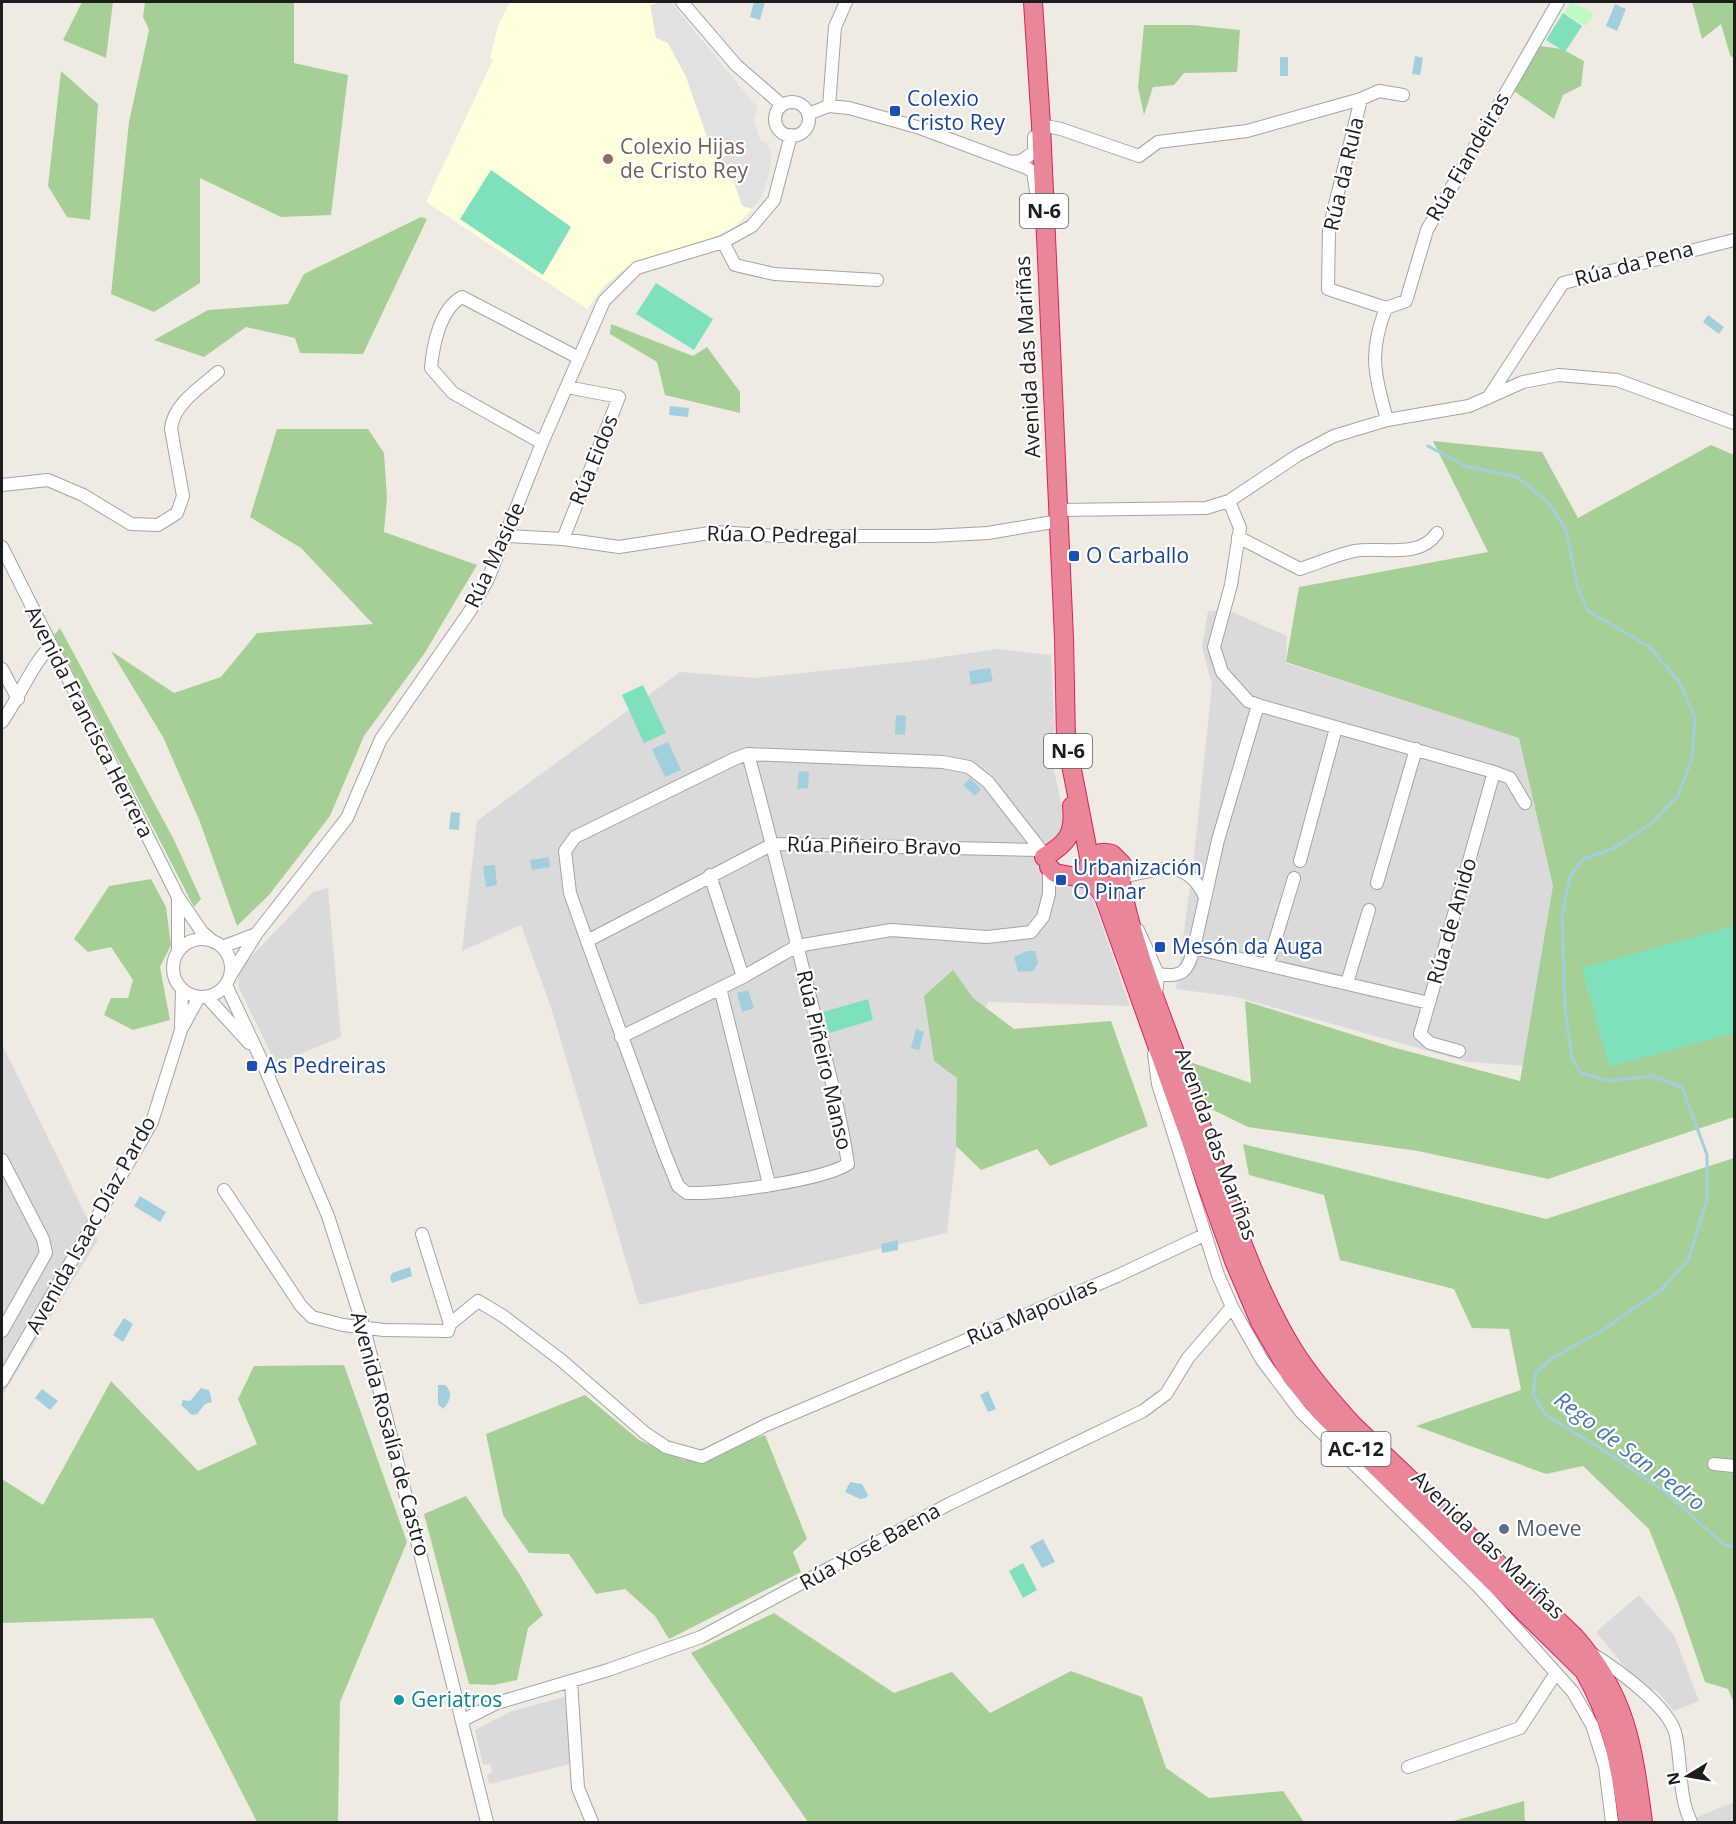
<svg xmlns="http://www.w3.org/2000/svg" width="1736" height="1824" font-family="'Open Sans',sans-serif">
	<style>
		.residential { fill: #dbdada }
		.education { fill: #feffdb }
		.forest { fill: #a6cf96 }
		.park { fill: #befbc4 }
		.pitch { fill: #7ee1bc }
		.parking { fill: #e1e1e1 }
		.water { fill: #a1cfde }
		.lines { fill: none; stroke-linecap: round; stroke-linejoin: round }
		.stream { stroke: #a1cfde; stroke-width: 3 }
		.minor-casing { stroke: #a4a4a4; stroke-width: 14 }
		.highway-casing { stroke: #de1f5c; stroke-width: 20 }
		.minor { stroke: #fff; stroke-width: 12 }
		.highway { stroke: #e98798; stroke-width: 18 }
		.transit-dot { fill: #1a4fb4; stroke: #fff; stroke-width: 2 }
		.education-dot { fill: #8d6e63; stroke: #fff; stroke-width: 2 }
		.service-dot { fill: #5c6f8a; stroke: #fff; stroke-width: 2 }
		.culture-dot { fill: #0f9aa8; stroke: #fff; stroke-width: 2 }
		.labels { text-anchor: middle; stroke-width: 4.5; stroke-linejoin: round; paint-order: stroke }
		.shield { fill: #fff; stroke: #616161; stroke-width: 1.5 }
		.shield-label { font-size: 20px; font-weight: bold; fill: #1d1d1d }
		.transit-label { font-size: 21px; fill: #164399; stroke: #fff; text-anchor: start }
		.education-label { font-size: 21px; fill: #785e54; stroke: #fff; text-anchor: start }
		.street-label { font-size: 21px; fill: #1d1d1d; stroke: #fff }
		.service-label { font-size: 21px; fill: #4e5e75; stroke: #fff; text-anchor: start }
		.culture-label { font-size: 21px; fill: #0d838f; stroke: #fff; text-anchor: start }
		.water-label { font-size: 22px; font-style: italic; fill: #4779af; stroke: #fff }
	</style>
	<rect width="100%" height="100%" fill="#efebe3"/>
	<path class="residential" d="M1228,610L1287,636L1286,663L1526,740L1560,865L1531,1066L1468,1062L1236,997L1176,989L1193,865L1212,685L1202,647L1208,611Z
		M997,649L1051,655L1055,728L1048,745L1065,819L1057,863L1090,891L1130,1006L988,1002L967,1053L947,1233L639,1305L550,1004L521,925L462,951L477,821L680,672L756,678L915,661Z
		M328,888L341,1037L276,1064L239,988L238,978L242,966L313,892Z
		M2,1044L98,1240L2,1396Z
		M1639,1595L1674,1635L1699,1701L1674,1711L1656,1690L1643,1689L1596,1632Z
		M568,1696L574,1763L489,1784L487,1775L492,1772L490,1764L483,1765L475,1730L512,1711Z
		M1734,1802V1822H1697L1695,1818Z"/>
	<path class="education" d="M510,2H671L758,108L754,120L760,139L767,143L771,151V168L762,197L752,209L735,226L713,238L654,257L622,271L604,286L587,309L426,202L493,60L490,57L498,26Z"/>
	<path class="forest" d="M82,2H113L106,58L63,40Z
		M145,2H294V63L348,75L331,215L281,217L200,178V283L154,312L111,294L129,122L149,30L143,17Z
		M1692,2H1734V59L1730,55L1721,24L1702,39Z
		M1144,25H1192L1240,30L1237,72L1184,73L1174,85L1153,87L1144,115L1138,87Z
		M1540,46L1562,49L1584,61L1581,86L1563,95L1554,119L1514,91Z
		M61,71L98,104L90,220L67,217L48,186Z
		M421,217L427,219L363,354L300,353L295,338L246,327L204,357L154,340L208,310L288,304L304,274Z
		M611,324L693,356L707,347L740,392V413L665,395L657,362L610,334Z
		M277,429H368L384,453L387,498L384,532L477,565L424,654L364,736L330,816L269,895L237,926L200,822L163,737L111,651L174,693L221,677L257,633L373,624L301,548L250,517Z
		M1433,441L1542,452L1578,518L1711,445L1734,455V1117L1548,1179L1418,1151L1248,1127L1201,1104L1187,1061L1251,1083L1245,1001L1392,1047L1520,1081L1553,886L1519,738L1286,662L1299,587L1488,552Z
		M60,628L173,838L201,899L194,907L54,635Z
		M151,879L166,907L171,945L160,967L170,1020L133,1030L104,1015L111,998H128L133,980L111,947L88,952L74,939L109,886Z
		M953,970L973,998L1014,1029L1111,1021L1148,1126L1050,1166L1037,1149L981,1170L956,1146L957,1078L934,1061L924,996Z
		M1243,1144L1546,1219L1734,1158V1703L1728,1689L1705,1682L1678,1603L1649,1529L1583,1466L1546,1474L1416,1426L1521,1390L1509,1329L1472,1328L1454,1289L1340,1260L1324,1195L1249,1175Z
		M344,1365L407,1542L340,1702L338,1822H257L153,1618L2,1623V1479L43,1505L111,1381L198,1471L257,1444L238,1399L254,1366Z
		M585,1395L639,1440L684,1460L765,1435L807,1539L793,1552L801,1572L669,1639L655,1616L625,1589L596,1594L569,1554L529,1553L503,1515L486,1434Z
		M466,1496L520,1575L543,1615L528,1628L517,1680L493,1685L469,1684L424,1514Z
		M774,1613L894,1693L952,1672L990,1713L1071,1671L1142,1697L1166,1768L1209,1798L1283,1791L1304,1822H808L691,1653Z
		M1524,1801L1525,1822H1449H1450Z"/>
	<path class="park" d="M1571,3L1585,8L1594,15L1585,26L1564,13Z"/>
	<path class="pitch" d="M1563,13L1582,26L1565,52L1546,40Z
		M491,170L571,227L543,275L460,219Z
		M656,283L713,319L694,350L636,314Z
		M643,685L666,733L644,743L622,695Z
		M1734,926V1033L1609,1067L1582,968Z
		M868,999L873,1020L829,1033L823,1012Z
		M1023,1563L1037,1590L1023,1598L1009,1571Z"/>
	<path class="parking" d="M661,2H671L758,108L754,120L760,139L767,143L771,151V168L762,197L752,209L742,206L730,171L718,169L686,77L668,43L656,38L650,5Z"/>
	<path class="water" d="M754,2H765L760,20L750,17Z
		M1615,4L1626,9L1617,31L1606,26Z
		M1415,56L1423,58L1420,75L1412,74Z
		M1280,57H1288V76H1280Z
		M1708,315L1724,327L1719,334L1703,322Z
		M670,406L689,408L688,417L669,415Z
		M990,668L993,681L971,685L969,671Z
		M896,715L906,716L905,735L895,734Z
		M668,742L681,770L665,777L652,749Z
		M799,771L809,772L808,788L797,789Z
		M970,778L981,789L975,796L963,785Z
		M451,812L460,813L459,830L449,829Z
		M549,857L550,867L532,870L530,860Z
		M495,865L497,885L486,887L483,866Z
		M1027,951H1035L1038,963L1033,971L1018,972L1014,957Z
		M748,990L754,1008L742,1012L737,993Z
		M916,1029L924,1032L919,1050L911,1048Z
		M140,1196L166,1212L160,1222L134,1206Z
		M898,1240V1250L882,1253L881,1244Z
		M410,1267L412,1276L392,1283L390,1278L392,1273Z
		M124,1318L133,1324L123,1342L113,1335Z
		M438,1385H445C453,1392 451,1401 443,1409L438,1404Z
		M201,1388L209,1390L212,1402L205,1404L197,1414L192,1415L181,1405L183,1400L190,1401Z
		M42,1389L58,1401L50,1410L35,1398Z
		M988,1391L996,1409L988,1412L980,1395Z
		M850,1482L862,1484L868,1495L866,1498L860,1499L845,1492Z
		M1043,1539L1055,1562L1042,1568L1030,1546Z"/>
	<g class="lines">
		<path class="stream" d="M1428,446L1465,466L1517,477L1547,501L1566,530L1578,588L1588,611L1650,647L1679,682L1695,718L1692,759L1678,795L1652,823L1614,848L1583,859L1570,877L1562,917L1565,1008L1572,1059L1581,1073L1609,1081L1652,1076L1682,1087L1707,1155V1200L1688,1260L1661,1290L1598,1333L1554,1357L1536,1372L1533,1394L1546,1415L1616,1458L1669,1495L1724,1545L1734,1547"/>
		<g class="minor-casing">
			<path id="minor" d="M682,2L736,65L782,105
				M1361,99L1329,229L1328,289L1386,308
				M775 119a17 17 0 1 1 34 0a17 17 0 1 1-34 0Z
				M829,106L835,27L846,2
				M808,114L829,106L849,108L917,127L1027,168L1033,172L1036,191
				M1041,125L1061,129L1139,156L1158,142L1247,131L1361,99L1379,91L1403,95
				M1011,162L1021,161L1034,152V137
				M723,242L735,265L774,274L877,280
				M1386,308L1406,301L1427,230L1558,2
				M1386,308C1368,354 1375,374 1387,420
				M1488,398L1563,283L1734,240
				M542,443L453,393L431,368C433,345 440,309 462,297L579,358
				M2,485L48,480L83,495L131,524L158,525L177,513L183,496L171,429C173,404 201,387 218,372
				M1229,501L1240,528L1231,585L1214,647L1222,672L1248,701L1258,705
				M1058,510L1206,508L1229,501L1298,455L1334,436L1387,420L1469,406L1523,382L1559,375L1617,380L1734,423
				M507,536L563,539L619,547L716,532L778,536H931L988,533L1059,521
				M1238,537L1300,569C1318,563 1336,555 1354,551C1381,546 1419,560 1437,533
				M563,539L619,397L567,387
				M2,547L178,897L202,932L214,942
				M2,669L18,699
				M1258,705L1494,772L1429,1003L1194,948L1218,840Z
				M2,722C17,701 34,661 51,646
				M1494,772L1510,778L1525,803
				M1300,861L1336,728
				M710,875L743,977
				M1122,877C1158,870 1186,856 1205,897
				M1377,883L1416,749
				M178,898V951
				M1138,930L1158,974L1156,995
				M173 968a29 29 0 1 1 58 0a29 29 0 1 1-58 0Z
				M587,941L773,844L1041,850
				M222,947L256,934
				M1268,964L1294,878
				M1158,974C1182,978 1188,972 1194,948
				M230,976L257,933L347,818L381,739L470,611L488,579L542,443L604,301L637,268L723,242L752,226L774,200L791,135
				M1347,983L1369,910
				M226,985L260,1057L328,1216L364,1328L487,1822
				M720,988L769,1184
				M207,997L249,1043
				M1429,1003L1420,1034L1430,1043L1459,1051
				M181,1027L182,990
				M621,1037L743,977L797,946L891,930L987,937L1031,932L1043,917L1049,894V867L1041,850L988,782L969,767L943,762L748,754L734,759L575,837L565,851L570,893L587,941L665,1154L678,1186L687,1193C720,1194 821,1181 848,1164C839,1104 822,1045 807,985C788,908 769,831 748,754
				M1154,1054L1158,1084L1218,1275L1232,1307L1262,1360L1301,1412L1479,1587L1573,1692L1592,1725L1605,1766L1612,1822
				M2,1160L43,1239L46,1253L2,1331
				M224,1190L301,1306L312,1317L343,1325L384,1330L448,1331L450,1324L478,1301L503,1316L561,1360L645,1433L666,1447L702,1457L766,1425L1117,1276L1204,1235
				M422,1234L450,1324
				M2,1381L152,1122L181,1030L199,997
				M1714,1464L1734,1466
				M1591,1653C1615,1668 1671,1707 1676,1736C1682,1765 1678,1795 1691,1822
				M571,1682L578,1788L592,1822
				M463,1720L497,1703L608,1670L701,1637L949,1504L1143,1411L1166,1394L1188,1358L1232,1307
				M1408,1767L1520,1728L1556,1673"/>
		</g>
		<g class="highway-casing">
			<path id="highway" d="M1033,2L1041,125L1064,638L1066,739L1090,862
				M1044,857C1067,844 1075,834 1072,806
				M1049,867L1055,873L1092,880
				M1120,878C1132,946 1161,1013 1184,1077C1217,1165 1244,1271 1294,1351C1311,1378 1332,1402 1353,1425L1575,1637C1627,1696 1633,1747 1643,1822
				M1097,885L1113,886L1122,877V864L1112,854C1105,852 1098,852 1093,858C1079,872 1098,885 1104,897L1234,1261L1260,1322L1292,1377L1320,1411L1584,1671C1613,1721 1620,1766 1628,1822"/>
		</g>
		<use href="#minor" class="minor"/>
		<use href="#highway" class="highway"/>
	</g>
	<g class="transit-dot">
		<rect x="889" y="105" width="12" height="12" rx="3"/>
		<rect x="1068" y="550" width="12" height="12" rx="3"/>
		<rect x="1055" y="874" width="12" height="12" rx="3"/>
		<rect x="1154" y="941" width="12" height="12" rx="3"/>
		<rect x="246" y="1060" width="12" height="12" rx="3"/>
	</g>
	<circle class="education-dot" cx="608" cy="159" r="6"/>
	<circle class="service-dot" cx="1504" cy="1529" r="6"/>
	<circle class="culture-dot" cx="399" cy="1700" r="6"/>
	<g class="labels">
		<g class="shield">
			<rect x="1020" y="194" width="48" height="34" rx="4.5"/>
			<rect x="1044" y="734" width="48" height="34" rx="4.5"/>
			<rect x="1321.5" y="1432" width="69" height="34" rx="4.5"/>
		</g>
		<g class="shield-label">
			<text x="1044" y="218">N-6</text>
			<text x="1068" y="758">N-6</text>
			<text x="1356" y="1456">AC-12</text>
		</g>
		<g class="transit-label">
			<text x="907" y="106">Colexio<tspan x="907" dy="24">Cristo Rey</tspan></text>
			<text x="1086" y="563">O Carballo</text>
			<text x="1073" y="875">Urbanización<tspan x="1073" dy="24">O Pinar</tspan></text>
			<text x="1172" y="954">Mesón da Auga</text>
			<text x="264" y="1073">As Pedreiras</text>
		</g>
		<g class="education-label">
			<text x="620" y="154">Colexio Hijas<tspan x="620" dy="24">de Cristo Rey</tspan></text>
		</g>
		<g class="street-label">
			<text transform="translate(1468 157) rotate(-60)" y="7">Rúa Fiandeiras</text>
			<text transform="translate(1344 174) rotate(-77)" y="7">Rúa da Rula</text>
			<text transform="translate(1634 264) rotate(-15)" y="7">Rúa da Pena</text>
			<text transform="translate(1028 357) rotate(-93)" y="7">Avenida das Mariñas</text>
			<text transform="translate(594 460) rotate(-68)" y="7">Rúa Eidos</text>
			<text transform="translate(782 535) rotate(1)" y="7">Rúa O Pedregal</text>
			<text transform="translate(495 555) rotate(-65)" y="7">Rúa Maside</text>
			<text transform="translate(89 722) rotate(63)" y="7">Avenida Francisca Herrera</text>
			<text transform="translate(874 846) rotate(1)" y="7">Rúa Piñeiro Bravo</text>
			<text transform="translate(1452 921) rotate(-74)" y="7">Rúa de Anido</text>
			<text transform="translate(824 1060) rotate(77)" y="7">Rúa Piñeiro Manso</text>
			<text transform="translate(1216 1144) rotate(70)" y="7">Avenida das Mariñas</text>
			<text transform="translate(91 1225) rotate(-61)" y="7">Avenida Isaac Díaz Pardo</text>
			<text transform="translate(1032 1312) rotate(-23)" y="7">Rúa Mapoulas</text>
			<text transform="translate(390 1434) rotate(75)" y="7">Avenida Rosalía de Castro</text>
			<text transform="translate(1488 1545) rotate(44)" y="7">Avenida das Mariñas</text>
			<text transform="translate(870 1547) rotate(-29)" y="7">Rúa Xosé Baena</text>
		</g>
		<g class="service-label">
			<text x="1516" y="1536">Moeve</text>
		</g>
		<g class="culture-label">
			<text x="411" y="1707">Geriatros</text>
		</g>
		<g class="water-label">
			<text transform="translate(1630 1451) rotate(37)" y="8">Rego de San Pedro</text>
		</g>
	</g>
	<rect width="1736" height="1824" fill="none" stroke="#1d1d1d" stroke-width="6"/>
	<g transform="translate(1688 1776) rotate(259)" stroke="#ffffff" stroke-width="4.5" paint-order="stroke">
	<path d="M0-4.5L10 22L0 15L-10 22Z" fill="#1d1d1d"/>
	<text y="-9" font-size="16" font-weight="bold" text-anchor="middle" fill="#1d1d1d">N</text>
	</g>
</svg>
